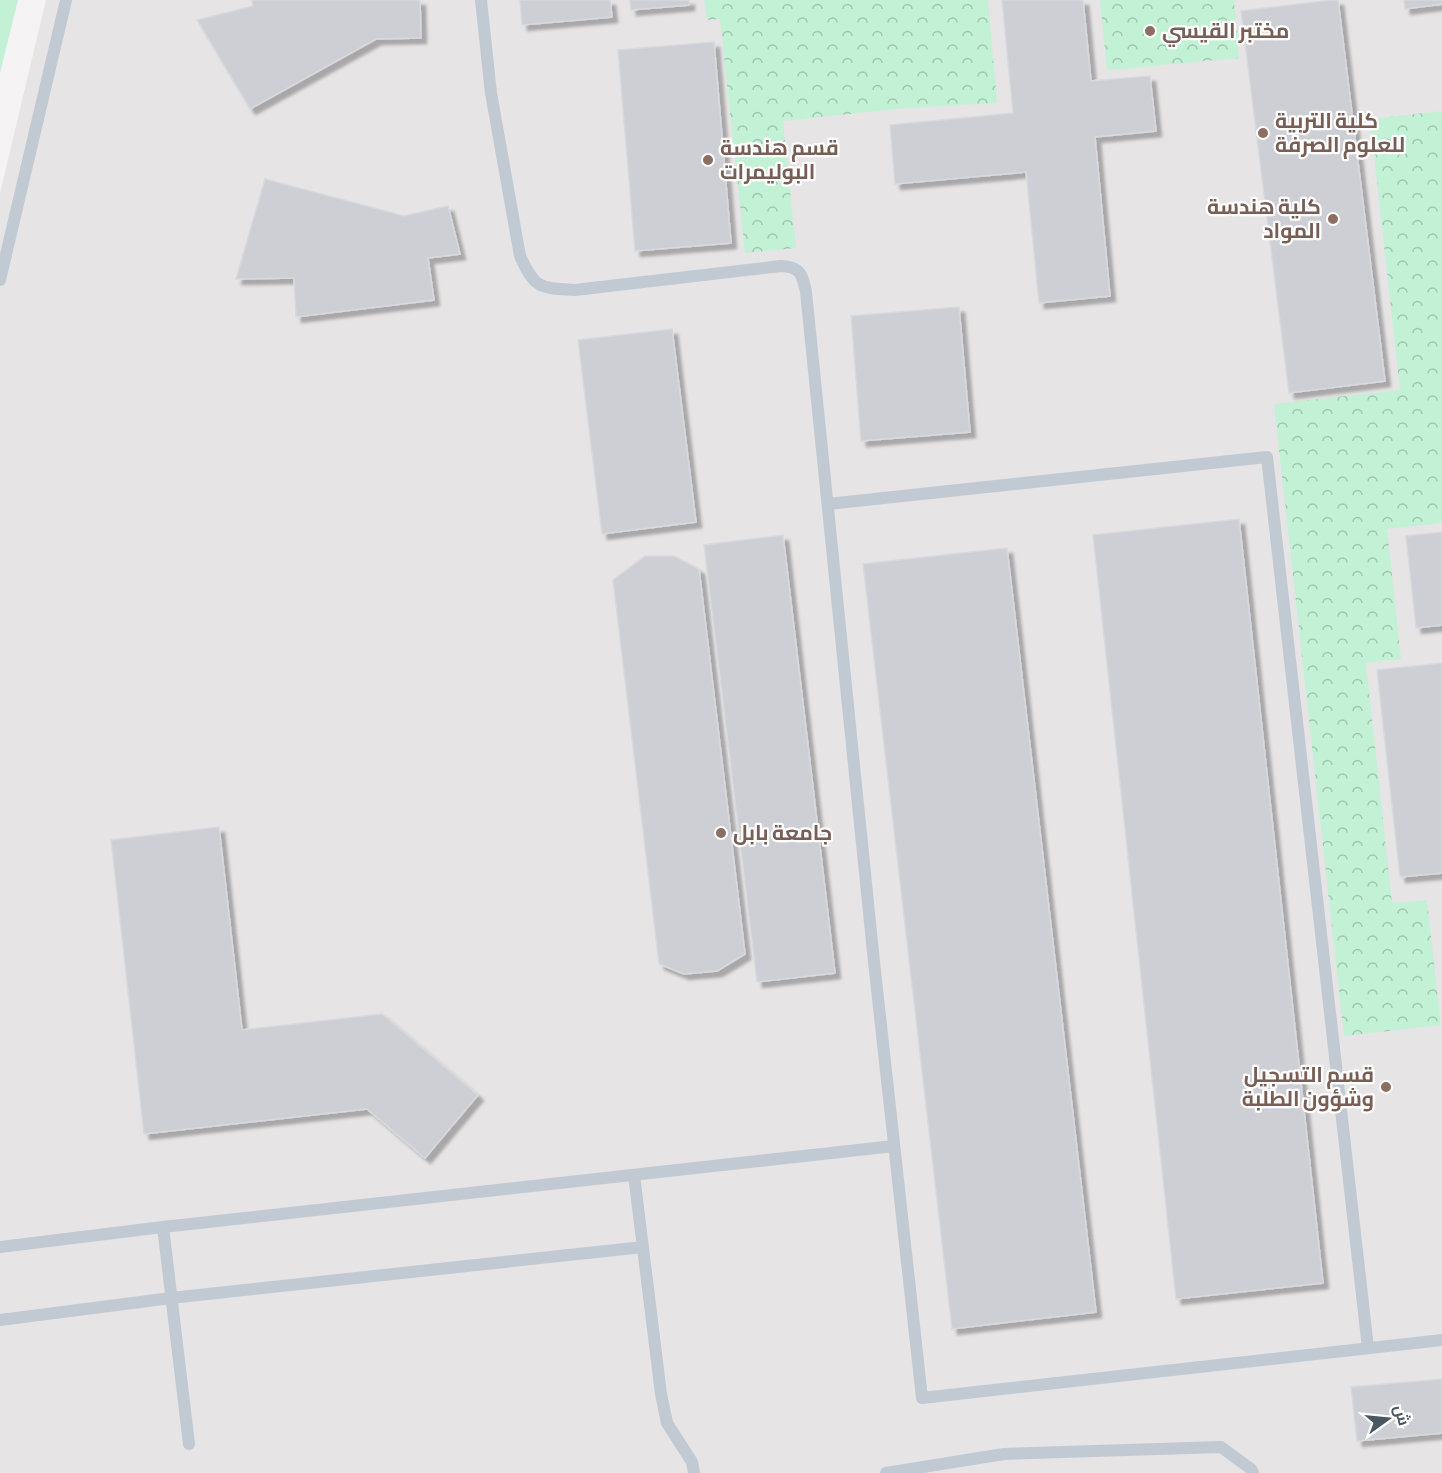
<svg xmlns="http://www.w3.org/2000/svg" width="1442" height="1473" font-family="'Sofia Sans Condensed',Cairo,sans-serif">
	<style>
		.education { fill: #e6e4e5 }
		.grass { fill: #c3f1d5 }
		.forest { fill: url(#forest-crowns) }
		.building { fill: #cdcfd5; stroke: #d7d9de; stroke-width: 1.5; filter: url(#shadow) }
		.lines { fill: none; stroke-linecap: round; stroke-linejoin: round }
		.lane { stroke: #c1cad2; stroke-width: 12 }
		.education-dot { fill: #8d6e63; stroke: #fff; stroke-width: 2 }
		.labels { text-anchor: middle; stroke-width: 4.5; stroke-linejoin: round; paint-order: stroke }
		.education-label { font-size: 21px; font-weight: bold; fill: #785e54; stroke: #fff; text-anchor: start }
	</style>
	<defs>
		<pattern id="forest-crowns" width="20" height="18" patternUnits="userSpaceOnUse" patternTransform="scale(1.5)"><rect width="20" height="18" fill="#c3f1d5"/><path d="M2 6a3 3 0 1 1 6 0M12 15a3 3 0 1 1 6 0" fill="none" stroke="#a0c6b0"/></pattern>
		<filter id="shadow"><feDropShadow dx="5.5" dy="5.5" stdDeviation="1.5" flood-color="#0004"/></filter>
	</defs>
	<rect width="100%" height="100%" fill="#f5f3f3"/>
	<path class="education" d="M46,0H1442V1473H0V193Z"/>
	<path class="grass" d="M0,0H18L0,73Z"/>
	<path class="forest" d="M704,0H988L997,103L906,108L783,121L796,248L745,253L720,19L707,20Z
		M1100,0H1234L1239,58L1107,70Z
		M1442,111V523L1387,529L1401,659L1366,663L1392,903L1427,900L1441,1025L1344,1036L1274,404L1400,390L1370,119Z"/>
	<path class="building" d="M252,0H420L421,38L376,39L250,109L197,20L253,6Z
		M520,0H610L612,17L522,25Z
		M630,0H689V5L631,10Z
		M1002,0H1083L1091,81L1150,76L1156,131L1095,137L1110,296L1039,303L1026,172L895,184L890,125L1013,113Z
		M1331,0H1338L1385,381L1289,393L1241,11Z
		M1404,0H1442V4L1405,9Z
		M714,42L731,243L635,251L618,50Z
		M265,179L404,216L448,206L460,254L428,258L434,300L296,317L294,278L236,279Z
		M959,307L970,432L861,441L851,316Z
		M672,329L696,522L602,534L578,340Z
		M1239,519L1323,1283L1176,1299L1093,535Z
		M1442,532V625L1416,628L1406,536Z
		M783,535L835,973L757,982L704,545Z
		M1007,548L1096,1312L952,1329L863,564Z
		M645,556H674L699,569L745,954L717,971L684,974L659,964L613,580Z
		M1442,663V873L1400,877L1377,670Z
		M219,827L242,1030L382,1014L478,1095L425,1158L367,1109L144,1134L111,840Z
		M1442,1379V1433L1357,1441L1351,1387Z"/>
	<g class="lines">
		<path class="lane" d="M481,0L491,93L520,256C535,289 540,288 575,290L781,266C801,267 802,274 806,292L874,962L922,1398L1442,1340
			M0,280L66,0
			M828,504L1267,457L1368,1348
			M634,1175L661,1394L667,1423L692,1462L694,1473
			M163,1227L189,1444
			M0,1247L163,1227L894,1146
			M0,1320L171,1298L643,1247
			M886,1473L1004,1454L1221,1447L1251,1469L1253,1473"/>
	</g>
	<g class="education-dot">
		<circle cx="1150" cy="31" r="6"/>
		<circle cx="1263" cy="133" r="6"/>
		<circle cx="708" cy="160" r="6"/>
		<circle cx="1333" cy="219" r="6"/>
		<circle cx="721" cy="833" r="6"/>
		<circle cx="1386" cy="1087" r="6"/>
	</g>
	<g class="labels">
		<g class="education-label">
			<text x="1162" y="38">مختبر القيسي</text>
			<text x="1275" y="128">كلية التربية<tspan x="1275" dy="24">للعلوم الصرفة</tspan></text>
			<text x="720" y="155">قسم هندسة<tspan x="720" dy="24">البوليمرات</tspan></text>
			<text x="1321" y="214" text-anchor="end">كلية هندسة<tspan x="1321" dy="24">المواد</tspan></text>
			<text x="733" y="840">جامعة بابل</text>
			<text x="1374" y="1082" text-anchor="end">قسم التسجيل<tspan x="1374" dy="24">وشؤون الطلبة</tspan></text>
		</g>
	</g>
	<g transform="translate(1388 1419) rotate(75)" stroke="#ffffff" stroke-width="4.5" paint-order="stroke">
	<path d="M0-4.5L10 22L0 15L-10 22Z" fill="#4a5661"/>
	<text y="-9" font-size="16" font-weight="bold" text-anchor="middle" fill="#4a5661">ش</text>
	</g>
</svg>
